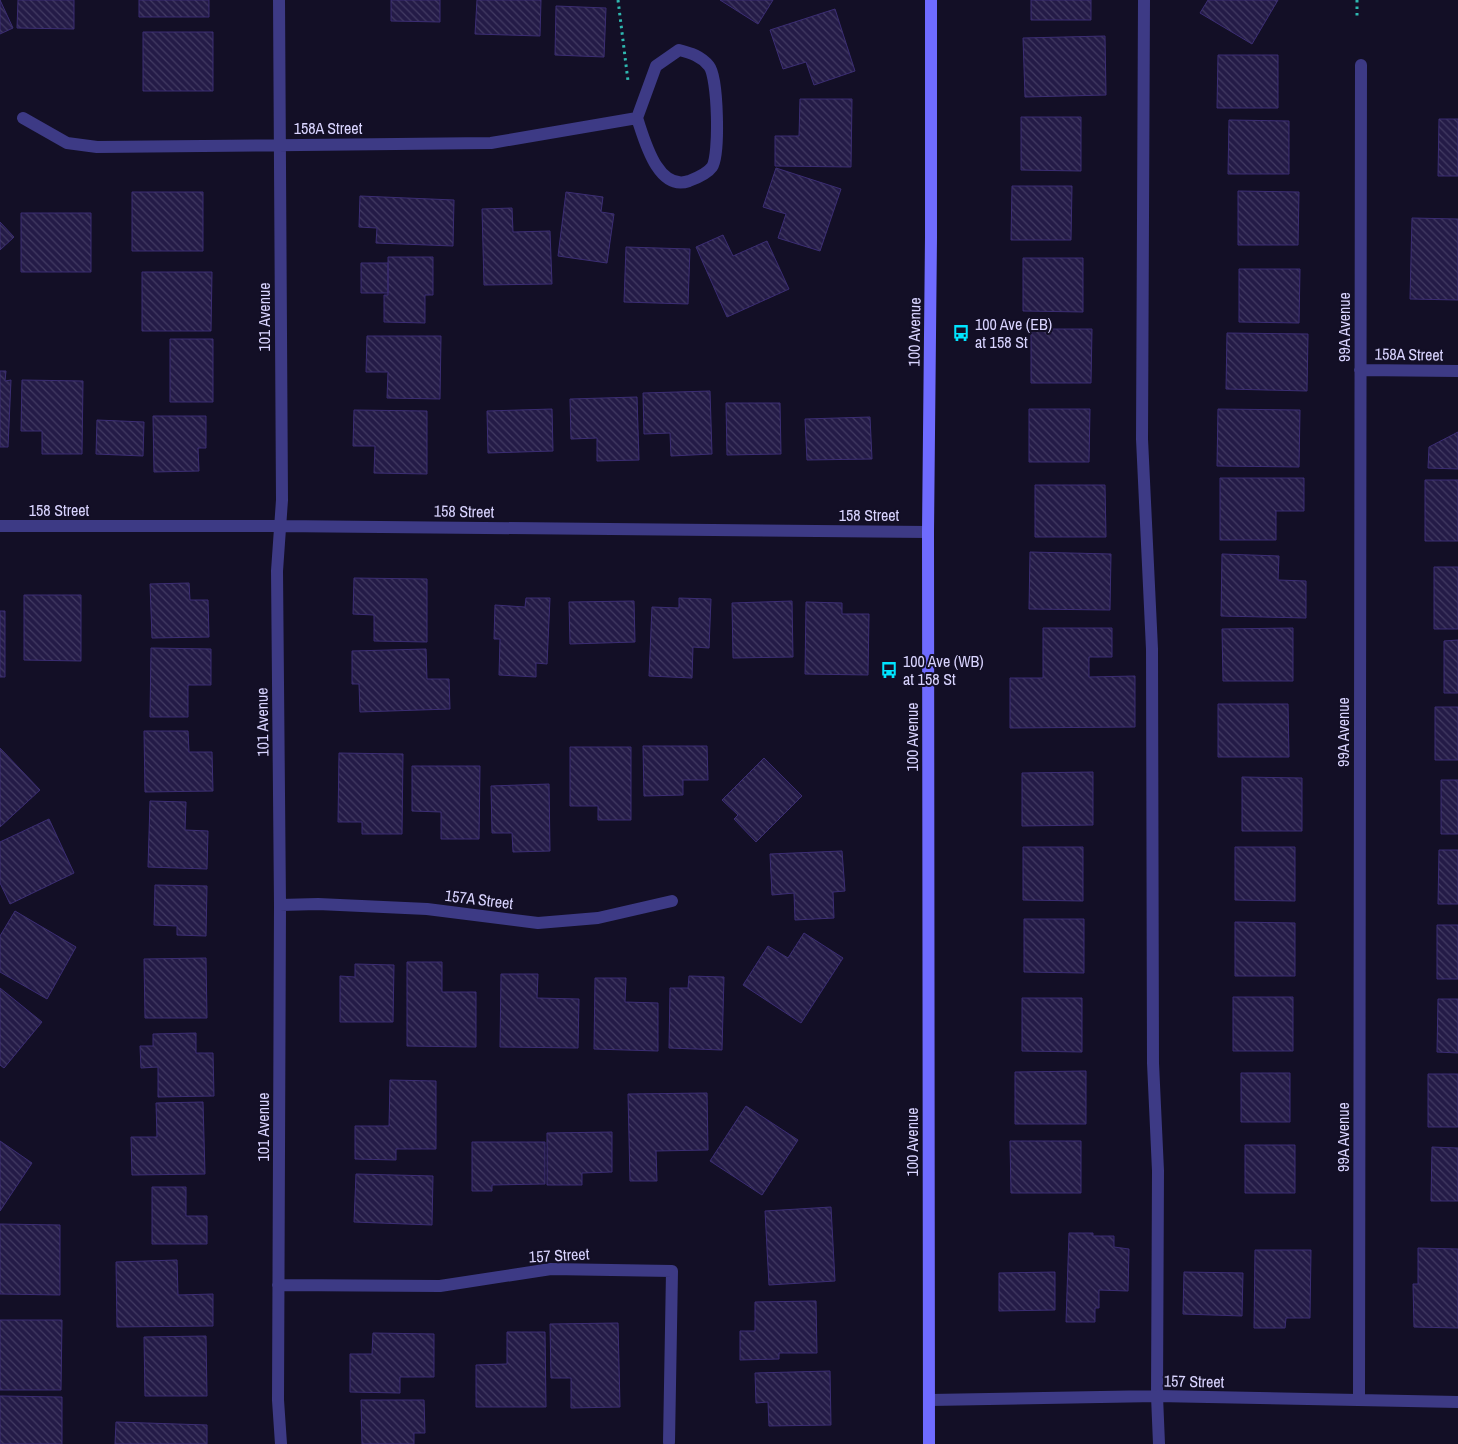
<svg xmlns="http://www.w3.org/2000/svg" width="1458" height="1444" font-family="'Archivo Narrow',sans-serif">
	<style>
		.building { fill: url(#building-back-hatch); stroke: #3b2d73 }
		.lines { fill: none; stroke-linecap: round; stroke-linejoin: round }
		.path { stroke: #2fb8b0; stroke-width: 3; stroke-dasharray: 2.5 4; stroke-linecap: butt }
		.service { stroke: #3d3a85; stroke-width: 12 }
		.minor { stroke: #3d3a85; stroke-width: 12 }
		.secondary { stroke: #6f6bff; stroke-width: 12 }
		.labels { text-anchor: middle; stroke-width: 4; stroke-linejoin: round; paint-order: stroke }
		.street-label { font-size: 16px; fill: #d9d4ff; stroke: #130f26 }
		.poi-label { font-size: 16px; fill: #d9d4ff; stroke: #130f26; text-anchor: start }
	</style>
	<defs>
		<pattern id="building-back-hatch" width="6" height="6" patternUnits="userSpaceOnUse" patternTransform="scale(1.25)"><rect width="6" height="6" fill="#241b47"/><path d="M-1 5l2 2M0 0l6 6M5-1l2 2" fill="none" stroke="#433b63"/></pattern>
	</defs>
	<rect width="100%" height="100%" fill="#130f26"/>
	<path class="building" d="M0,0L13,28L0,34Z
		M18,0H74V29L17,28Z
		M139,0H209V17H139Z
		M391,0H440V22L391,21Z
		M477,0H541L540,36L475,34Z
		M720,0H773L758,24Z
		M1031,0H1091V20H1031Z
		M1208,0H1278L1252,44L1200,13Z
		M556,6L606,8L604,57L555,55Z
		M835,9L855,71L814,85L806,62L783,69L770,30Z
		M143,32H213V91H143Z
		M1105,36L1106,95L1025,97L1023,38Z
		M1218,55H1278V108H1217Z
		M800,99H852L851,167L775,166V136H799Z
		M1021,117H1081V171L1021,170Z
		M1439,119H1458V176H1438Z
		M1229,120L1289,121V174H1228Z
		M776,168L841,189L820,251L778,238L786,214L763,207Z
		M1012,186H1072L1071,240H1011Z
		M1238,191L1299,192L1298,245H1238Z
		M132,192H203V251H132Z
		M566,192L603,197L601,212L614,214L607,263L558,256Z
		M360,196L454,200L453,246L376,243L377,228L359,227Z
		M512,208L513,232L550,231L552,284L484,285L482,209Z
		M21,213H91V272H21Z
		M1412,218L1458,219V300L1410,299Z
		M0,222L14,237L0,250Z
		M723,235L733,256L767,241L789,289L727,317L696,247Z
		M626,247L690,249L688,304L624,302Z
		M388,257H433V295H425V323L384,322V295H388Z
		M1023,258H1083V312L1023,311Z
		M361,263H388V293H361Z
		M1239,269H1300L1299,323L1239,322Z
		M142,272H212L211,331H142Z
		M1031,329H1092L1091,383H1031Z
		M1227,333L1308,334L1307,391L1226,389Z
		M367,336H441L440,399L387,398L388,372H366Z
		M170,339H213V402H170Z
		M0,371H6L5,381L11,380L8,447H0Z
		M22,380L83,381L82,454H42V431H21Z
		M710,391L712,454L671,456L670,433L644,434L643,393Z
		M637,397L639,460L597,461V438L571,439L570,399Z
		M726,403H780L781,454L727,455Z
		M552,409L553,451L488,453L487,411Z
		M1029,409H1090L1089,462H1029Z
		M1218,409L1300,410L1299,467L1217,466Z
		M354,410L427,411V474L374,473L375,446H353Z
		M153,416H206V448H198L199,471L154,472Z
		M870,417L872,459L807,460L805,419Z
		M97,420L144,422L143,456L96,454Z
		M1458,432V469L1428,468L1429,447Z
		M1220,478H1304V511H1276V540H1220Z
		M1425,480H1458V541H1425Z
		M1035,485H1105L1106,537H1035Z
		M1030,552L1111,554L1110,610L1029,609Z
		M1222,554L1279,556L1278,580L1306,581V618L1221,616Z
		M1434,567H1458V629H1434Z
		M354,578L427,579V642L374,641V615L353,614Z
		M189,583L190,600H208L209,637L152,638L150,584Z
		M24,595H81V661L24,660Z
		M526,598H550L547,664L536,663V677L499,675L500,639H494L495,605L525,607Z
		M679,598L711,599L709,648L693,647L692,678L649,676L652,607L679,608Z
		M634,601L635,642L570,644L569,602Z
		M792,601L793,657L733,658L732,603Z
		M806,602L842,603V614H869L868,675L805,674Z
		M0,611H5V677H0Z
		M1043,628H1112V657H1089V677L1135,676V727L1010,728V678H1043Z
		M1293,628V681H1223L1222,629Z
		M1458,640V693H1444V641Z
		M151,648L211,649V685H188V717H150Z
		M426,649L427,679H449L450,709L360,712L359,684H352V651Z
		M1218,704H1288L1289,757H1218Z
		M1435,707H1458V760H1435Z
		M144,731H188L189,752H212L213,791L145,792Z
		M643,746H707L708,780H683V795L644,796Z
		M570,747H631V820H598V806H570Z
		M0,748L40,790L0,827Z
		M339,753L403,754L402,834H362V822H338Z
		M764,758L802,796L756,842L734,819L738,815L722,800Z
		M412,766H480L479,839H441V812L412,811Z
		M1093,772V825L1022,826V773Z
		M1242,777L1302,778V831H1242Z
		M1441,780H1458V834H1441Z
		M549,784L550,851L513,852L512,833H492L491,786Z
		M150,801L186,802L185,830L208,831L207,869L148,867Z
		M49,819L74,873L10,904L0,883V842Z
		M1023,847H1083V901L1023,900Z
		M1235,847H1295V901L1235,900Z
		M1439,850H1458V904H1438Z
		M842,851L845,891L833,892L834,918L795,920L794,893L772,895L770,854Z
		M155,885L207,886L206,936L177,935V926L154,925Z
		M15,911L76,947L47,999L0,972V936Z
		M1024,919H1084V973L1024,972Z
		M1235,922L1295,923V976H1235Z
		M1437,925H1458V979H1437Z
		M804,933L843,958L801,1023L743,985L768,946L788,958Z
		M206,958L207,1018H145L144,959Z
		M407,962H442V992H476V1047L407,1046Z
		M355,964L394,965L393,1022H340V976L355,977Z
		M501,974H538L537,998L579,999L578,1048L500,1047Z
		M689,976L724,977L722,1050L669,1048L670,988H688Z
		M595,978H626L625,1002L658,1003V1051L594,1049Z
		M0,988L42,1022L4,1068L0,1065Z
		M1233,997H1293V1051H1233Z
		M1022,998H1082V1052L1022,1051Z
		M1438,999H1458V1053L1437,1052Z
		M196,1033V1053H213L214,1096L158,1097V1067L141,1068L140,1046H153V1034Z
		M1086,1071V1124H1015V1072Z
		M1241,1073H1290V1122H1241Z
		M1428,1074H1458V1127H1428Z
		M390,1080L436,1081V1149H396V1160L355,1159V1126H389Z
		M707,1093L708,1150L656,1151L657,1181H630L628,1094Z
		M203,1102L205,1174L132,1175L131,1137H157L156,1103Z
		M746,1106L798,1140L762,1195L710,1161Z
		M612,1132V1172L582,1173V1185H547V1133Z
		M0,1141L32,1163L0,1211Z
		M1010,1141H1081V1193H1011Z
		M472,1142H545V1184L492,1185V1191H472Z
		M1245,1145H1295V1193H1245Z
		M1432,1147L1458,1148V1201H1431Z
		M356,1174L433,1176L432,1225L354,1222Z
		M152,1187H186V1216H207V1244H152Z
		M831,1207L835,1281L769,1285L765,1211Z
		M0,1224L60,1225V1295L0,1294Z
		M1069,1233H1093V1236H1114V1247L1129,1249L1128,1291L1099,1290V1308H1095V1322H1066Z
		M1418,1248L1458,1249V1328L1414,1327L1413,1284H1418Z
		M1255,1250H1311L1310,1318H1286L1285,1328H1254Z
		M177,1260L178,1295L213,1294V1326L117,1327L116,1262Z
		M1055,1272V1310L999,1311V1273Z
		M1184,1272L1243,1273L1242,1316L1183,1314Z
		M816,1301L817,1353H779V1359L740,1360V1331H755V1302Z
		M0,1320H62L61,1390H0Z
		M618,1323L620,1407L571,1408V1378H551L550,1324Z
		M507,1332H545L546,1407H476V1365L507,1364Z
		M373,1333L434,1334V1377H400V1393L350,1392V1354H372Z
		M206,1336L207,1396H145L144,1337Z
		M830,1371L831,1425L769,1426L768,1402L756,1403L755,1373Z
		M0,1396L62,1397V1444H0Z
		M361,1400H424L425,1433H414V1444H362Z
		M116,1422L207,1425V1444H115Z"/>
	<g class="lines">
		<path class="path" d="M618,0L628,81
			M1357,0V18"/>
		<path class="service" d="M1144,0L1142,439L1152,649L1153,1063L1158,1171L1157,1396"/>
		<path class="minor" d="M279,0L282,500L277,571L280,905L278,1400L281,1444
			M23,118L67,143L97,147L491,143L637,118C644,138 657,192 689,181C697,178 707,174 712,167C720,155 718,77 709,66C701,56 691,53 679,50L656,66L637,118
			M1360,370L1458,371
			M0,526H278L928,532
			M280,905L318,904L427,909L538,923L598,918L672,901
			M278,1285L440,1286L551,1269L672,1271L669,1442
			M1157,1396L1159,1444
			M930,1400L1157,1396L1458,1402
			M1359,1400L1361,65"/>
		<path class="secondary" d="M929,1444L928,532L931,237V0"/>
	</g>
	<defs>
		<g id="bus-bare" transform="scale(1.35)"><path d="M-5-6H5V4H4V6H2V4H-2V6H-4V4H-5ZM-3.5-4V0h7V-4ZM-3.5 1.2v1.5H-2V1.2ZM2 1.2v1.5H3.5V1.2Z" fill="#00e5ff" stroke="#130f26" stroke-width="2.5" paint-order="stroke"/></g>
	</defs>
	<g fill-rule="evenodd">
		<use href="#bus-bare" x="961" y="333"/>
		<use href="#bus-bare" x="889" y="670"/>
	</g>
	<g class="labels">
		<g class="street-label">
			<text x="328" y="134">158A Street</text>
			<text transform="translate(264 317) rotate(-90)" y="6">101 Avenue</text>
			<text transform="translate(1344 327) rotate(-90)" y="6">99A Avenue</text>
			<text transform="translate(914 332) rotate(-89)" y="6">100 Avenue</text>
			<text transform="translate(1409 354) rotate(1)" y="6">158A Street</text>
			<text x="59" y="516">158 Street</text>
			<text transform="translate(464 511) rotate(1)" y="6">158 Street</text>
			<text x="869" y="521">158 Street</text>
			<text transform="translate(262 722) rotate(-91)" y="6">101 Avenue</text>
			<text transform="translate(1343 732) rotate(-90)" y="6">99A Avenue</text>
			<text transform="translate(912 737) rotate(-90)" y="6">100 Avenue</text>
			<text transform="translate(479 899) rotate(7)" y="6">157A Street</text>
			<text transform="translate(263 1127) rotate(-90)" y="6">101 Avenue</text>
			<text transform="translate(1343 1137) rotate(-90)" y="6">99A Avenue</text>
			<text transform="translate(912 1142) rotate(-90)" y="6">100 Avenue</text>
			<text transform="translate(559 1255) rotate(-3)" y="6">157 Street</text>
			<text transform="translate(1194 1381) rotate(1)" y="6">157 Street</text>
		</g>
		<g class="poi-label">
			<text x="975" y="330">100 Ave (EB)<tspan x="975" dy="18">at 158 St</tspan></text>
			<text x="903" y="667">100 Ave (WB)<tspan x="903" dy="18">at 158 St</tspan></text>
		</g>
	</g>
</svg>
